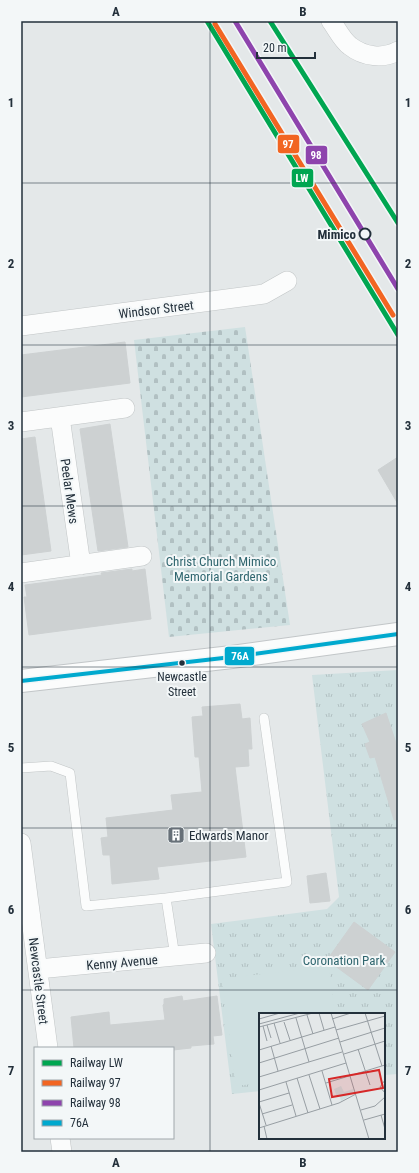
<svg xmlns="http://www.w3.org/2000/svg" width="419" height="1173" font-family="'Roboto Condensed',sans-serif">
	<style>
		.cemetery { fill: url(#cemetery-stones) }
		.park { fill: url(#park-tufts) }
		.pitch { fill: #cfe0e1 }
		.building { fill: #cdd1d2; stroke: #cdd1d2 }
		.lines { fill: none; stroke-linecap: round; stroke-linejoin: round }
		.lane-casing { stroke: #c1c5c6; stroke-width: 10 }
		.street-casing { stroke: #c1c5c6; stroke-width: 20 }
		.secondary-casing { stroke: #c2c6c8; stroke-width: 24 }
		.lane { stroke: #fbfcfc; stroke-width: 9 }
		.street { stroke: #fbfcfc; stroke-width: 19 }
		.secondary { stroke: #fbfcfc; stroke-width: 22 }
		.bus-1-casing { stroke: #f3f7f8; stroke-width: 7 }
		.bus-1 { stroke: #00a9ce; stroke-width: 4 }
		.rail-1-casing { stroke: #f3f7f8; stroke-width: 8 }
		.rail-2-casing { stroke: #f3f7f8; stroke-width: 8 }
		.rail-3-casing { stroke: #f3f7f8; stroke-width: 8 }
		.rail-1 { stroke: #00a651; stroke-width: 5 }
		.rail-2 { stroke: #f26522; stroke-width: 5 }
		.rail-3 { stroke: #8e44ad; stroke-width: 5 }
		.grid { fill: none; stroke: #23303b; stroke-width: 1; stroke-opacity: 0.55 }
		.stop-dot { fill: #f3f7f8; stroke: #23303b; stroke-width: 2 }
		.bus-dot { fill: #23303b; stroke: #f3f7f8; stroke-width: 1.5 }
		.labels { text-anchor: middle; stroke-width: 4; stroke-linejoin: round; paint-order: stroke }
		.bus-label { font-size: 12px; fill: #23303b; stroke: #f3f7f8 }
		.stop-label { font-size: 13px; font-weight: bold; fill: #23303b; stroke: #f3f7f8; text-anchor: end }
		.street-label { font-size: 13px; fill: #23303b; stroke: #f3f7f8 }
		.park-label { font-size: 13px; fill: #30666f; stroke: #f3f7f8 }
		.poi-label { font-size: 13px; fill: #23303b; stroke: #f3f7f8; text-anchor: start }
		.inset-road { fill: none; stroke: #979ea3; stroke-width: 1 }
		.view { fill: #d62828; fill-opacity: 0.15; stroke: #d62828; stroke-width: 2 }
		.inset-edge { fill: none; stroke: #23303b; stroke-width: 2 }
		.line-badge { stroke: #f3f7f8; stroke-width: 1.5 }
		.badge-label { font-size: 11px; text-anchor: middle; font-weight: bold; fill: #fff }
		.neatline { fill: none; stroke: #23303b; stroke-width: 1.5 }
		.grid-label { font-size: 13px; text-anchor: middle; font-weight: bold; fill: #23303b }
	</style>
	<defs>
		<pattern id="cemetery-stones" width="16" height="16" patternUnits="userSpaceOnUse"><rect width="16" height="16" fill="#cfe0e1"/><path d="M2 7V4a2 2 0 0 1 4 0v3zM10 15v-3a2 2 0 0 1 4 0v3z" fill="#b1c0c2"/></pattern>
		<pattern id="park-tufts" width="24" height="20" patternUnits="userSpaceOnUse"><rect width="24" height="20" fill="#cfe0e1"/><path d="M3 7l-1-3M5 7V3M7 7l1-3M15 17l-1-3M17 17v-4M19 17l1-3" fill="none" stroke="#b1c0c2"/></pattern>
	</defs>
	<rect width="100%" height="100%" fill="#e4e8e9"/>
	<path class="cemetery" d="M245,327L290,625L169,637L134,340Z"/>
	<path class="park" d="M398,670V1074L384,1075V1014H260V1091L232,1094L211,924L327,909L339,897L312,675Z"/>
	<path class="pitch" d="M329,966L335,1014H260V1083L236,1086L222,979Z"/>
	<path class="building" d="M125,342L130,383L21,397V355Z
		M110,424L128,547L98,551L80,429Z
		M35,437L51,551L21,555V439Z
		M398,457V504L378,470Z
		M132,569V571L145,569L151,619L29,635L24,597H27L25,585L102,575L101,573Z
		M240,704L242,719L250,718L252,749H248L249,766L235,767L246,857L157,867L159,879L112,884L110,855H103L101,838L108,837L106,818L173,810L171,795L202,792L199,757H195L192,717L203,716L202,707Z
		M386,713L398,749V819L394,820L375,757L370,758L365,744L370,742L362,724Z
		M326,873L330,901L310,903L307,876Z
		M354,922L395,952L368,990L327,960Z
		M182,996L183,1001L217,996L222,1035L213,1036L214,1044L191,1046V1048L173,1050V1048H74L71,1017L109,1012L110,1025L165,1020L163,1005L164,1004V999Z"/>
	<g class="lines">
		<g class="lane-casing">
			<path id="lane" d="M21,768L51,766L70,773L86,906L166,898L287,882L264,718
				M166,898L175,957"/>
		</g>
		<g class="street-casing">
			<path id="street" d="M331,21C337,29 342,40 350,46C364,57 383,59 398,51
				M21,326L264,294L287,281
				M60,417L81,565
				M21,422L125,408
				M21,573L142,556
				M21,843L48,1048
				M38,969L206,953
				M60,1138L62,1152"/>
		</g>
		<g class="secondary-casing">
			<path id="secondary" d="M21,681L232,657L398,634"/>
		</g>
		<use href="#lane" class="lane"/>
		<use href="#street" class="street"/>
		<use href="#secondary" class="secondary"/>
		<g class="bus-1-casing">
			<path id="bus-1" d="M21,681L232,657L398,634"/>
		</g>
		<use href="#bus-1" class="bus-1"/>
		<g class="rail-1-casing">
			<path id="rail-1" d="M207,21L398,335
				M270,21L398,223"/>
		</g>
		<g class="rail-2-casing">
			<path id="rail-2" d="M215,24L393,315"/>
		</g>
		<g class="rail-3-casing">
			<path id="rail-3" d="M235,21L398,289"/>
		</g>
		<use href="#rail-1" class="rail-1"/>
		<use href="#rail-2" class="rail-2"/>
		<use href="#rail-3" class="rail-3"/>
	</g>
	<path class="grid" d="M210,21V1152M21,183H398M21,345H398M21,506H398M21,667H398M21,828H398M21,990H398"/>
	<defs>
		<g id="building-square" transform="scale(0.9)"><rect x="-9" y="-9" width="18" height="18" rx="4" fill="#677078" stroke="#f3f7f8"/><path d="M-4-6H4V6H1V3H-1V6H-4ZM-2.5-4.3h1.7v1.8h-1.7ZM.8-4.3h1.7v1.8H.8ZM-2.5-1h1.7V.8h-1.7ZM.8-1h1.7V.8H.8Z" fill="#fff"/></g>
	</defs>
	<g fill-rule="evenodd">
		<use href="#building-square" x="176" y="835"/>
	</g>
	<circle class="stop-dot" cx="365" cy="234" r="5.5"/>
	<circle class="bus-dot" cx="182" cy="663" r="3.5"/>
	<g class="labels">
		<g class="bus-label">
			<text x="182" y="681">Newcastle<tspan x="182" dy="15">Street</tspan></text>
		</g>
		<g class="stop-label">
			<text x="356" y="239">Mimico</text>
		</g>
		<g class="street-label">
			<text transform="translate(156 309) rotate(-7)" y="5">Windsor Street</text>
			<text transform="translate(70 491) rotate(82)" y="5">Peelar Mews</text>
			<text transform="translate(122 962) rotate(-5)" y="5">Kenny Avenue</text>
			<text transform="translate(39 981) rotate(83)" y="5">Newcastle Street</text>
		</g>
		<g class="park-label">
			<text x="221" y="566">Christ Church Mimico<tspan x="221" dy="15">Memorial Gardens</tspan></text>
			<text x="344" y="965">Coronation Park</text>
		</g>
		<g class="poi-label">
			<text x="189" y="840">Edwards Manor</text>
		</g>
	</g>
	<g transform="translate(259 1013)">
		<rect width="126" height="126" fill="#e4e8e9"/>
		<path d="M82,73L85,79L94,76L95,80L82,88L81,84H78L75,76Z" fill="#cfe0e1"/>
		<path class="inset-road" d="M60,0L65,17M72,0L110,126M106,0L123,53M48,2L54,21M37,5L50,49M0,6L21,0M73,6L92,0M25,9L31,27M15,10L21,30M0,11L41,0M8,12L12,25M4,13L8,28M0,14L54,0M77,17L126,3M81,29L126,15M12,33L19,58M99,36L111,72M0,37L76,14M85,41L126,28M0,50L80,25M63,58L73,92M50,62L61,96M0,64L83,39M38,65L49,100M126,67L121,74L126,80M27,69L37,103M67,70L126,52M0,77L87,50M0,89L30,80M0,90L7,112M102,97L116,93L126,84M3,101L33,92M122,102L126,116M105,107L126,101M5,113L8,126M0,115L80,90L97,81"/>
		<path class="view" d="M120,57L124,75L73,84L70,66Z"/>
		<rect width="126" height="126" class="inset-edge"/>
	</g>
	<g class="line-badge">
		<rect x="277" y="134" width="23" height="20" rx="4" fill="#f26522"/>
		<rect x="305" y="145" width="23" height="20" rx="4" fill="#8e44ad"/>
		<rect x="291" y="168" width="23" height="20" rx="4" fill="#00a651"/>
		<rect x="224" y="646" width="31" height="20" rx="4" fill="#00a9ce"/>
	</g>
	<g class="badge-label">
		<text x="288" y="148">97</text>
		<text x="316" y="159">98</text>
		<text x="302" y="182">LW</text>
		<text x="240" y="660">76A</text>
	</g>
	<rect width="419" height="1173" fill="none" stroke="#f3f7f8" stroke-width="44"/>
	<rect x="34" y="1047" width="140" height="92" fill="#f3f7f8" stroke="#a0a7ac"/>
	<rect x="42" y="1060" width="20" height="6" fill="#00a651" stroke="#a0a7ac"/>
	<text x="70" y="1067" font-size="12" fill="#23303b">Railway LW</text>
	<rect x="42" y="1080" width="20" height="6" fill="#f26522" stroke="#a0a7ac"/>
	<text x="70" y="1087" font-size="12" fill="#23303b">Railway 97</text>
	<rect x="42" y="1100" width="20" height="6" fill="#8e44ad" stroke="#a0a7ac"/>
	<text x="70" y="1107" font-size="12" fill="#23303b">Railway 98</text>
	<rect x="42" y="1120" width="20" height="6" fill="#00a9ce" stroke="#a0a7ac"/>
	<text x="70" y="1127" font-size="12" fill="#23303b">76A</text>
	<path d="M257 52v6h58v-6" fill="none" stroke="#23303b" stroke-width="2"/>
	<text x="263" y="52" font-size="12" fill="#23303b" stroke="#f3f7f8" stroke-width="3" paint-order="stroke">20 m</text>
	<rect x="22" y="22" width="375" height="1129" class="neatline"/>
	<g class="grid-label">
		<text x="116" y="16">A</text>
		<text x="303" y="16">B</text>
		<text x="11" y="107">1</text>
		<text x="408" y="107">1</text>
		<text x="11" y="268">2</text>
		<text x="408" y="268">2</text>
		<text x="11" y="430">3</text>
		<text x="408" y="430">3</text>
		<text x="11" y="591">4</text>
		<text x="408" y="591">4</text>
		<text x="11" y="752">5</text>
		<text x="408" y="752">5</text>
		<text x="11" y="914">6</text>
		<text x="408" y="914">6</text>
		<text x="11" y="1075">7</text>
		<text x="408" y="1075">7</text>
		<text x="116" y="1167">A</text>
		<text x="303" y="1167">B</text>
	</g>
</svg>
